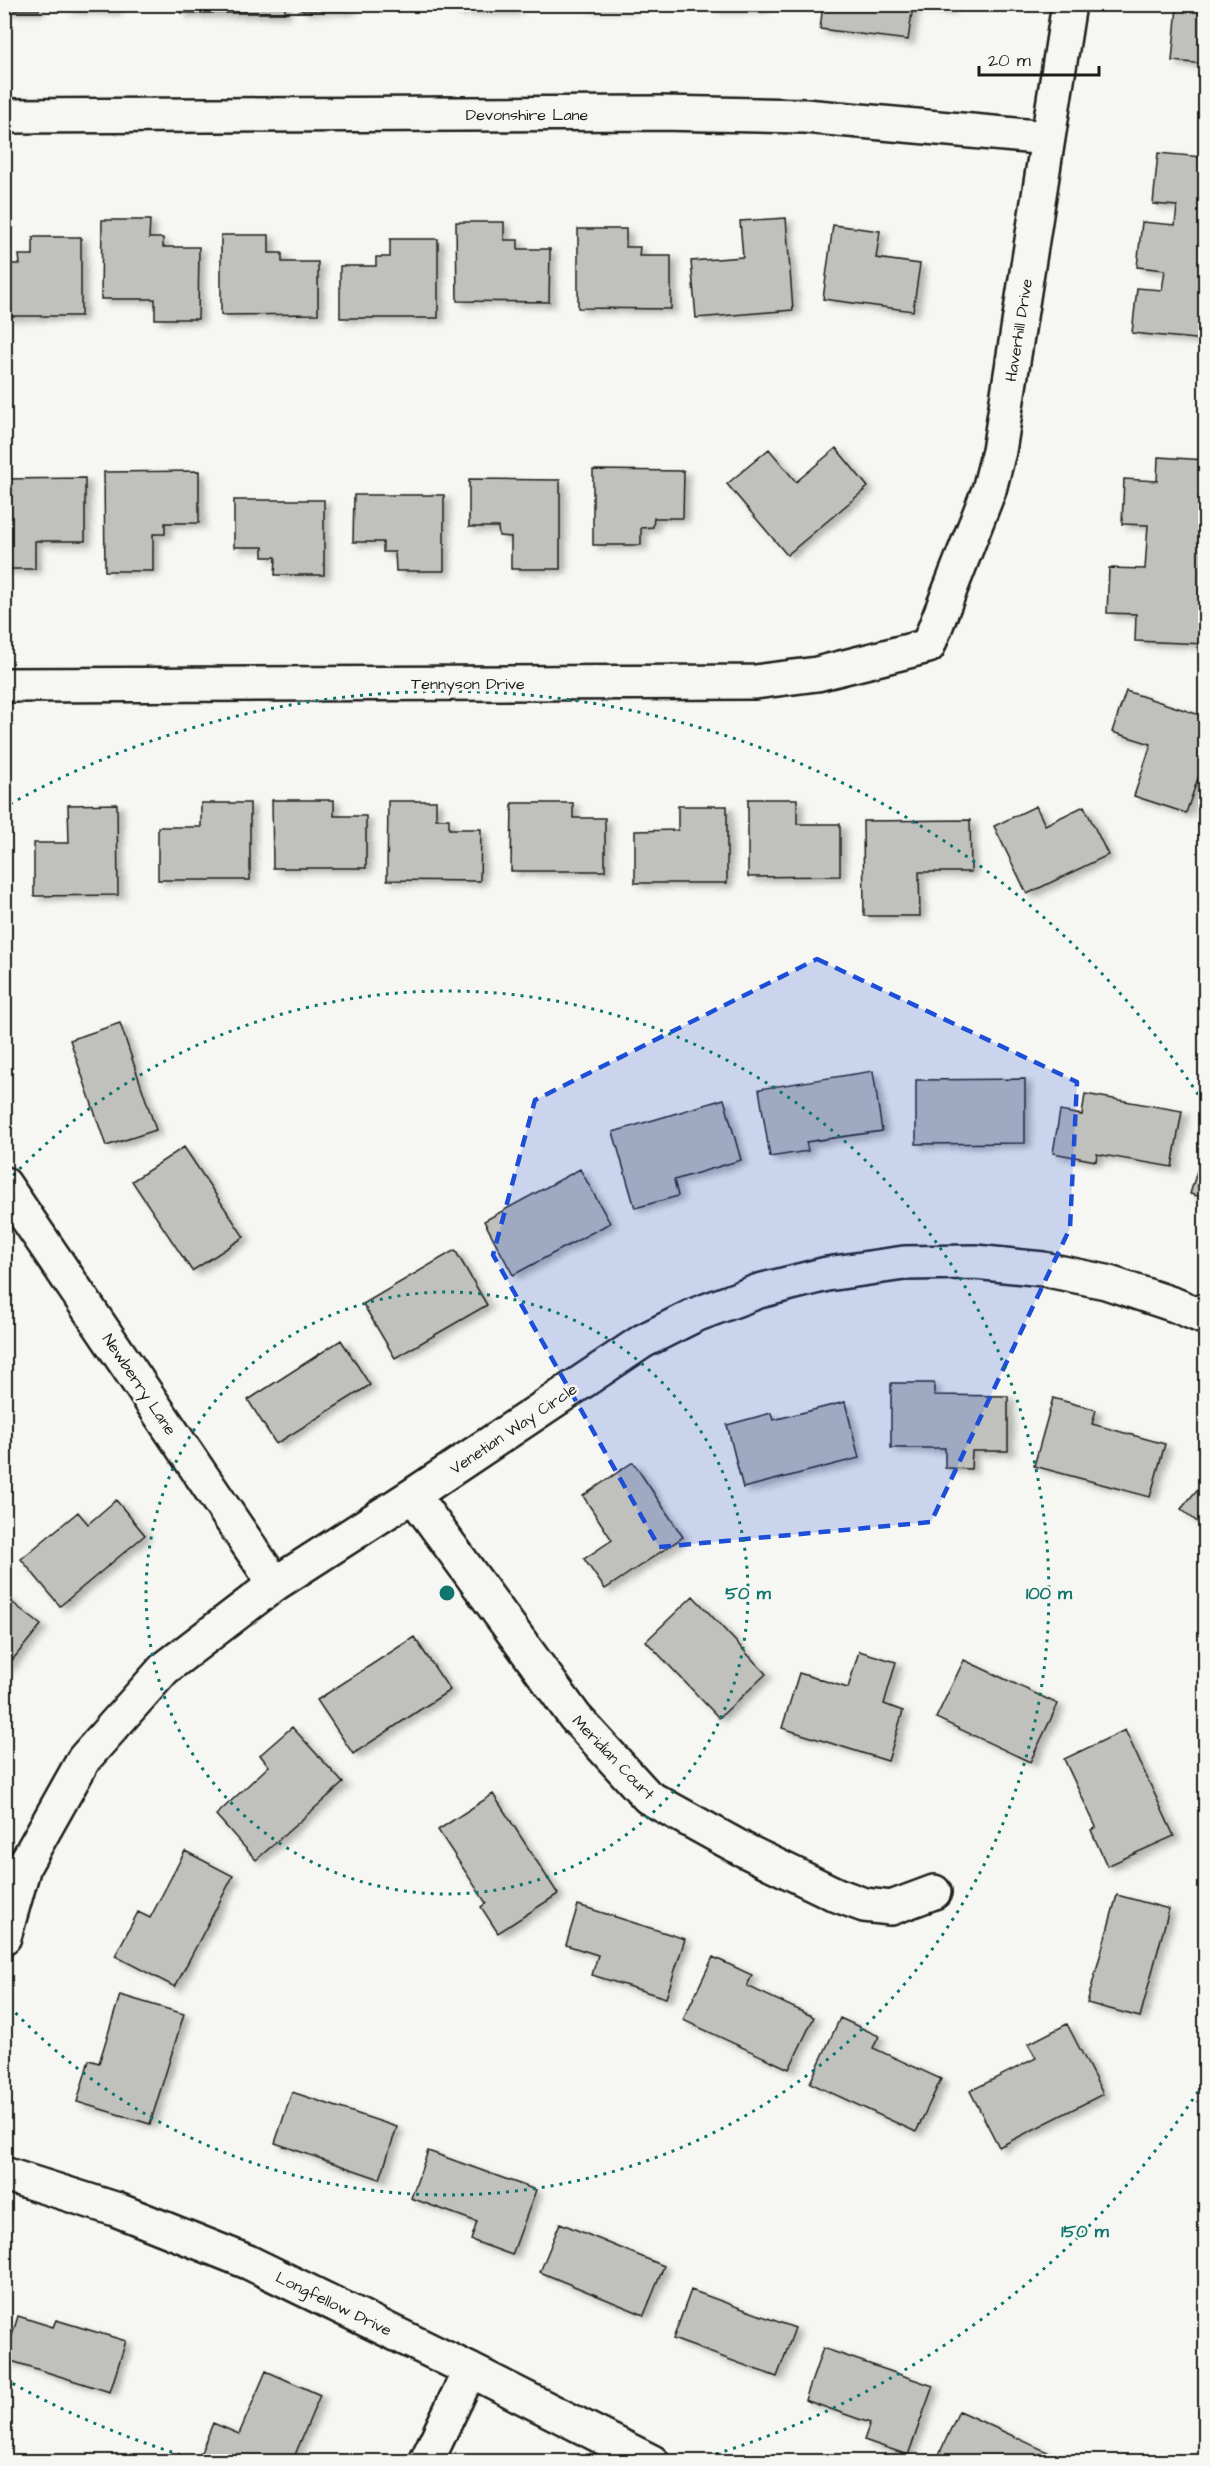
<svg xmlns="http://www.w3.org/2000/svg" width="1210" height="2466" font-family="'Architects Daughter',sans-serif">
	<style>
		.building { fill: #c0c0bd; stroke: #1c1c1c; stroke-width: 1.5; filter: url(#shadow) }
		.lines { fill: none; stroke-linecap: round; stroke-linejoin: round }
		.minor-casing { stroke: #1c1c1c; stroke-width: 38 }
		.minor { stroke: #f6f6f2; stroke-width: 33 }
		.marked { fill: #1d4ed8; fill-opacity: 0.2; stroke: #1d4ed8; stroke-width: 4.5; stroke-dasharray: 12 8; stroke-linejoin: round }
		.ring { fill: none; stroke: #0f766e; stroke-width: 3; stroke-dasharray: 3 6 }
		.labels { text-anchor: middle; stroke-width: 5; stroke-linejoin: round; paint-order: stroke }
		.street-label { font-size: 16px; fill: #1c1c1c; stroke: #f6f6f2 }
		.centre { fill: #0f766e; stroke: #f6f6f2; stroke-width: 3 }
		.ring-label { font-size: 18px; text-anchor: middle; font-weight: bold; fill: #0f766e; stroke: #f6f6f2; stroke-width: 5; stroke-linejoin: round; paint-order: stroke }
	</style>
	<defs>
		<filter id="shadow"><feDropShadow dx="6" dy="4" stdDeviation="3" flood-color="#0004"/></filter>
	</defs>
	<rect width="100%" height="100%" fill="#f6f6f2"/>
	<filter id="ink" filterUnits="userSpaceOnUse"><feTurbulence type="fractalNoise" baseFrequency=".0167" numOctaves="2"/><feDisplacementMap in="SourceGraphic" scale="12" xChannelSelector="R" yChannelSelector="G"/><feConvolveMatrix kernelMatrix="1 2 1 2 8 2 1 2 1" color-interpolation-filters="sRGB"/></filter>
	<g filter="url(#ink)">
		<path class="building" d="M4,4H39V10H4Z
			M67,4H116V10L67,9Z
			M180,4H285V13H181Z
			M301,4H349V10H301Z
			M452,4H515V10H452Z
			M582,4H630V7H582Z
			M713,4H761V8H713Z
			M823,4H949L948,10L913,6L908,40L820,29Z
			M1201,4H1206V64L1172,61L1177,7L1201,10Z
			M1203,139H1206V340L1132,333L1137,288L1162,290L1165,270L1137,267L1142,222L1175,225L1177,206L1153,204L1158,153L1202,157Z
			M786,218L793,310L696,318L691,261L743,257L740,221Z
			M102,220H150L149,238H163V247H199L198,319H155V299H101Z
			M456,222H504V240H518V249H550L549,302L457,301Z
			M833,225L880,231L876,258L920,264L913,311L823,299Z
			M578,229H626V247H640L639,256H671V309L578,308Z
			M221,235H269V253H282V262H318V314L221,315Z
			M33,237H81V316H4V264H20L19,255H33Z
			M390,239H438V318H340V266H376V257H390Z
			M836,448L868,487L787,555L727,484L769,449L796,482Z
			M1158,457L1206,460V644L1135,641L1136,614L1107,613L1109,568L1145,569L1148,525L1122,524L1124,479L1157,481Z
			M593,470L684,471L683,518H654L653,527L641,528V545H593Z
			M199,471V523H165V534H153V571H105L104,472Z
			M85,478V541H35V569H4V479Z
			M469,479L560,480V569H511V537L499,536L498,527H469Z
			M354,495H444V571H396L395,552H383V542H353Z
			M234,500H324V575H275L276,557H263V547H234Z
			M1126,691L1206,717V755L1186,813L1134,796L1151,744L1112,732Z
			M748,799H797V824H840V876L748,877Z
			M272,800H334V816H366V868H273Z
			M388,801H436V819H449V829H481L480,881L387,880Z
			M201,803H250V880H158V827H201Z
			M512,803H573V818H605V871H511Z
			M117,804L118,895L34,896V843H69L68,805Z
			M678,806H727V883H635V831L678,830Z
			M1036,806L1045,825L1084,806L1108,855L1027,894L994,826Z
			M970,820L971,872H919L920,916H864L863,821Z
			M120,1023L156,1130L106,1146L70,1040Z
			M873,1071L882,1131L806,1142L808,1151L770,1157L759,1089Z
			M1025,1079V1143L916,1144V1080Z
			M1085,1094L1182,1111L1172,1167L1097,1154L1096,1161L1053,1153L1060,1111L1082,1115Z
			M724,1099L741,1160L674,1180L678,1196L635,1208L613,1132Z
			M1205,1145H1206V1198L1190,1194Z
			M184,1147L244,1237L192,1271L132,1181Z
			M580,1169L610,1223L513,1275L484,1221Z
			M455,1250L487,1305L395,1358L363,1304Z
			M341,1340L370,1385L276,1444L248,1400Z
			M891,1383H934V1395L1008,1396V1451H972L971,1469L945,1468V1448H891Z
			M1053,1398L1096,1410L1092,1424L1165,1444L1150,1497L1034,1466Z
			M845,1402L859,1458L743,1488L727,1425L771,1413L773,1420Z
			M633,1462L683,1537L605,1589L584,1559L612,1540L583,1496Z
			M1206,1479V1529L1181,1509Z
			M116,1500L145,1535L60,1606L21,1559L78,1512L88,1524Z
			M4,1596L41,1625L4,1670Z
			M693,1596L766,1674L719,1718L646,1641Z
			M414,1637L450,1690L353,1754L317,1700Z
			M859,1651L896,1662L884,1704L903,1711L888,1761L782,1728L799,1673L848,1688Z
			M964,1660L1058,1704L1030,1762L936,1718Z
			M292,1727L343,1783L256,1860L216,1815L269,1766L260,1755Z
			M1125,1730L1174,1836L1107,1866L1091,1830L1096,1827L1064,1759Z
			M493,1794L558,1894L498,1933L481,1907L486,1903L438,1830Z
			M185,1851L233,1876L175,1987L115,1956L138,1912L150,1918Z
			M1117,1895L1169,1909L1140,2017L1087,2003Z
			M578,1905L685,1939L666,1998L592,1975L598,1955L566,1945Z
			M713,1957L752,1975L747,1986L814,2017L789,2069L683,2020Z
			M120,1995L184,2014L150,2124L77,2102L89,2060L99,2063Z
			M840,2018L879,2036L873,2048L941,2079L916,2132L810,2083Z
			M1067,2024L1103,2094L999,2147L970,2091L1036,2058L1028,2044Z
			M292,2092L397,2127L380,2179L275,2143Z
			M428,2151L536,2190L512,2255L471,2240L477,2222L411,2198Z
			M560,2223L664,2266L644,2315L540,2272Z
			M691,2290L795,2328L777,2377L673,2339Z
			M18,2316L53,2327L56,2320L126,2341L110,2392L5,2359Z
			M823,2348L933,2386L908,2455L864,2440L870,2423L805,2400Z
			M266,2371L320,2395L292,2462H197L213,2423L239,2434Z
			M959,2411L1065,2460L1064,2462L936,2461Z"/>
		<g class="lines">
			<g class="minor-casing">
				<path id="minor" d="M4,116L659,113L805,116L1048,138
					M4,685L755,682L817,674L928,646L989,490L999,451L1069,4
					M4,1184L275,1584
					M413,1495L575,1717L648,1797L742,1849L837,1895L864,1905L891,1908L934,1892
					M4,1937L24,1866L84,1759L164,1669L275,1584L413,1495L643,1341L695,1315L759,1291L827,1274L904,1263L975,1262L1043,1269L1106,1282L1175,1305L1206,1318
					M4,2174L115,2209L248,2262L470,2370L652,2462
					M426,2462L470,2370"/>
			</g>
			<use href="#minor" class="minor"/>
		</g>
	</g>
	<path class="marked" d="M817,959L1077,1082L1070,1228L931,1522L659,1547L493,1255L535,1100Z"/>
	<g class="ring">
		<circle cx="447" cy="1593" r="301"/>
		<path d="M7 1182A602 602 0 1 1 7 2004"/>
		<path d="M1203 2084A902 902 0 0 1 696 2460M198 2460A902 902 0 0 1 10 2382M10 804A902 902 0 0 1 1203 1102"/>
	</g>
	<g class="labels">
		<g class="street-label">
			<text x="527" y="120">Devonshire Lane</text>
			<text transform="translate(1018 330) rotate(-81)" y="6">Haverhill Drive</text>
			<text x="468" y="689">Tennyson Drive</text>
			<text transform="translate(140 1384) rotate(56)" y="6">Newberry Lane</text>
			<text transform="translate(513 1428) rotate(-34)" y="6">Venetian Way Circle</text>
			<text transform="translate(614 1757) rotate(46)" y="6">Meridian Court</text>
			<text transform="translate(334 2303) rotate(26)" y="6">Longfellow Drive</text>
		</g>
	</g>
	<circle cx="447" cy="1593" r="9" class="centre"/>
	<g class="ring-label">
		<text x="748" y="1599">50 m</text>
		<text x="1049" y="1599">100 m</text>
		<text x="1085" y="2237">150 m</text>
	</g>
	<rect width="1210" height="2466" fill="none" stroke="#f6f6f2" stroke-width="24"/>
	<rect x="12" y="12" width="1186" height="2442" fill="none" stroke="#1c1c1c" stroke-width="2" filter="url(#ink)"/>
	<path d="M979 66v9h120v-9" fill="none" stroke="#1c1c1c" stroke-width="3"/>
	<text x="988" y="66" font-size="18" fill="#1c1c1c" stroke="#f6f6f2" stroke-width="4.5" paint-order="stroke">20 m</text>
</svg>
